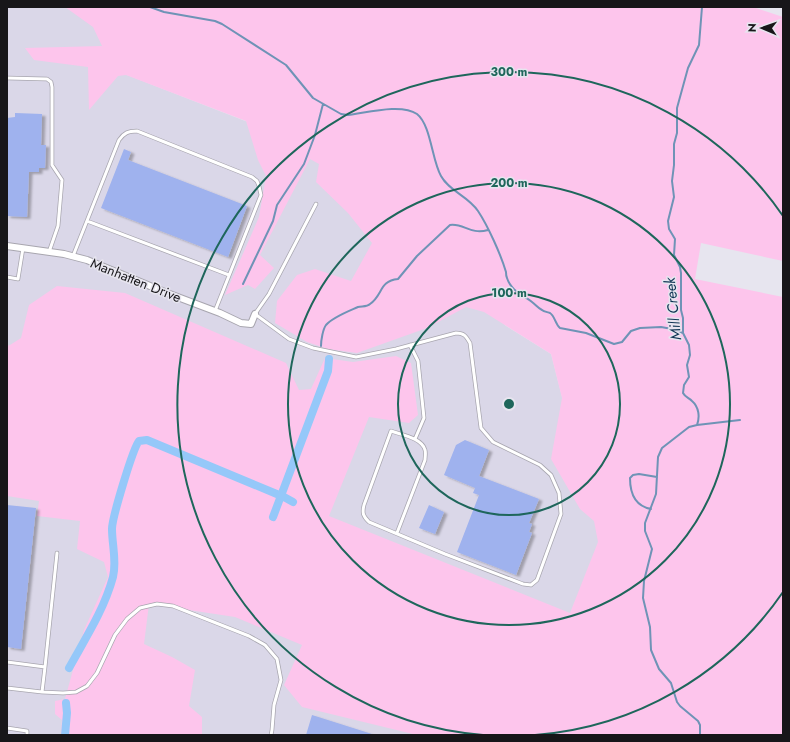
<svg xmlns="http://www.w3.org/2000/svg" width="790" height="742" font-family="Jost,sans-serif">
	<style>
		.built { fill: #dad7e8 }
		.green { fill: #fdc5ec }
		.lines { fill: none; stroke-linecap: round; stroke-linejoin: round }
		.stream { stroke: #6f93b6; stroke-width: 2 }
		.canal { stroke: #95c8f9; stroke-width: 8 }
		.building { fill: #9fb2ee; filter: url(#shadow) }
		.service-casing { stroke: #a8a6af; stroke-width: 4.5 }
		.minor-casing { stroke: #a8a6af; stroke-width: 8 }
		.service { stroke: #fff; stroke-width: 3 }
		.minor { stroke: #fff; stroke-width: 6 }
		.ring { fill: none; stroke: #1e665b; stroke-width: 2 }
		.labels { text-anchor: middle; stroke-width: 3; stroke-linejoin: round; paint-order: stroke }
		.street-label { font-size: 14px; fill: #171619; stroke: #e7e5ef }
		.water-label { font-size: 15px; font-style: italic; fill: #0e3453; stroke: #e7e5ef }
		.centre { fill: #1e665b; stroke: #e7e5ef; stroke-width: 2 }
		.ring-label { font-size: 12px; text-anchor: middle; font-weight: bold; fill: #1e665b; stroke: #e7e5ef; stroke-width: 3; stroke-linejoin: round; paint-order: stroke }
	</style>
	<defs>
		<filter id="shadow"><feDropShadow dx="3.5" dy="2" stdDeviation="1" flood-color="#0004"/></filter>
	</defs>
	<rect width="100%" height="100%" fill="#e7e5ef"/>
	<path class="built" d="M7,7H110L127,75L302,143L506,326L551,354L572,436L604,514L561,735H7Z"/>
	<path class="green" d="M65,7H753L783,17V261L701,243L695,279L783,297V735H417L302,707L284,685L302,645L235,617L149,604L144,644L172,657L195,670L189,706L202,717V735H61L62,720L55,714V701L65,699L84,630L108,577L104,562L77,549L80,521L37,516L39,501L7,496V346L10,345L21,338L29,305L57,286L125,293L286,363L299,390L311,389L325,358L353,362L396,356L411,363L418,415L409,423L369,417L329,516L570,613L598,542L594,521L580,509L551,459L562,398L551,354L484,312L466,307L427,328L357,353L328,349L307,342L275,323L277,301L297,275L315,269L351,281L372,243L348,213L316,182L319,164L310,159L260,255L274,268L255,289L248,285L225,295L259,217L266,176L258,160L246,121L126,75L118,76L89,110L88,67L34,60L25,48L102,46L93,27Z"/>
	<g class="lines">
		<path class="stream" d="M150,7L164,12L215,21L222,24L286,65L313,98L341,114L348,115C366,113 401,103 417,114C431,125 432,161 441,176C449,191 468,196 478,211C488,226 501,255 506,272C506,274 506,276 507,278C511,291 523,295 532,302C536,305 538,308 542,310C544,312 548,312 550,313C555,316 555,324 560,328L586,333L614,344L622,342L631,331L640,328L661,327L672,329L683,333
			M243,284L273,221L277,205L304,164L315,135L323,104
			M321,346C321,340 323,329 326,325C333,317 349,311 358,307C362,306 367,307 370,304C383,295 379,281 398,279L417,256L450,225C464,223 470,235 488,230
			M697,425C700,417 699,407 692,401C689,398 685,397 683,393L684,385L689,377L687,365L690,355L689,345L683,333V318L681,310V273L680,267L674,255L675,239L669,229L668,221L674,197L672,181L674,165V144L677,133V108L688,68L699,45L702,7
			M651,509C635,506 630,493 630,478L633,475L639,474L657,477
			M700,735V725L698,721L680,706L677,702L671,683L659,669L651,650L650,627L643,598L644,581L652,549L645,531V523L656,494L658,457L662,448L689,427L697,425L740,420"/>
		<path class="canal" d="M273,517L328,371L329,359
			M69,668C85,639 104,610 113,577C117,561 112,545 112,529C112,518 133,448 139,441L147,440L284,497L293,502
			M65,735L67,713L66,703"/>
	</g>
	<path class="building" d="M15,113L42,114L41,145H46L45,168H39V172H29L27,217L7,216V118L15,117Z
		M124,149L131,152L128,160L247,206L228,257L101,208Z
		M465,440L489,450L479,476L539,499L529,523L532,524L529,532L532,533L516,575L457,552L479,495L473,493L475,488L444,475L456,445Z
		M7,505L36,508L21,649L7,647Z
		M429,505L444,512L435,534L419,528Z
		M312,715L372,734V735H306Z"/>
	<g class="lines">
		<g class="service-casing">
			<path id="service" d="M7,78L47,79L51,82L52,87V165L62,180L58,226L49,252
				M316,204L269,294L255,314L289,339L313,348L356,357L396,349L456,333C464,333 466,336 470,343L481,428L493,442L540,465L551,475L559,493L561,514L537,580L531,585L523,584L445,554L369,522C363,516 362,513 364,505L391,431C402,435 422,438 425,450C426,453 425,457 425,460L397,533
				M87,221L229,275
				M73,256L119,140C124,133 128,131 137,131L252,177L257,181L259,186L261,195L215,311
				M7,277L18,279L23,248
				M410,345L418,361L424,418L415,439
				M7,662L45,667L57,553
				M7,688L42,692L45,667
				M42,692L63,693L76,692L87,686L97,673L115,635L127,619L140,608L157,604L173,606L249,636L265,645L277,659L281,680L274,705L272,730L271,735
				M7,728L27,731V735"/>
		</g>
		<g class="minor-casing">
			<path id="minor" d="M7,246L64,254L87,260L167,293L220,313L241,323L251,324L255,314"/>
		</g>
		<use href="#service" class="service"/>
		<use href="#minor" class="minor"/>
	</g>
	<g class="ring">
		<circle cx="509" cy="404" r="111"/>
		<circle cx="509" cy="404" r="221"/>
		<path d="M783 592A332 332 0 0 1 535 735M483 735A332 332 0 1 1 783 216"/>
	</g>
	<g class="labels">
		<g class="street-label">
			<text transform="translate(136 280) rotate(22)" y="5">Manhatten Drive</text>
		</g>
		<g class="water-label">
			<text transform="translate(673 309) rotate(-96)" y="5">Mill Creek</text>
		</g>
	</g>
	<circle cx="509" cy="404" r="6" class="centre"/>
	<g class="ring-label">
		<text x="509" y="76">300 m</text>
		<text x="509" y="187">200 m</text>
		<text x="509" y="297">100 m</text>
	</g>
	<rect width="790" height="742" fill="none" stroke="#171619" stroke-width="16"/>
	<g transform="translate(762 28) rotate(272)" stroke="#e7e5ef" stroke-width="3" paint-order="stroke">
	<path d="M0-3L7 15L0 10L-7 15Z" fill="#171619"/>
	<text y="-6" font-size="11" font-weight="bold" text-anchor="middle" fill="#171619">N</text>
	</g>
</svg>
